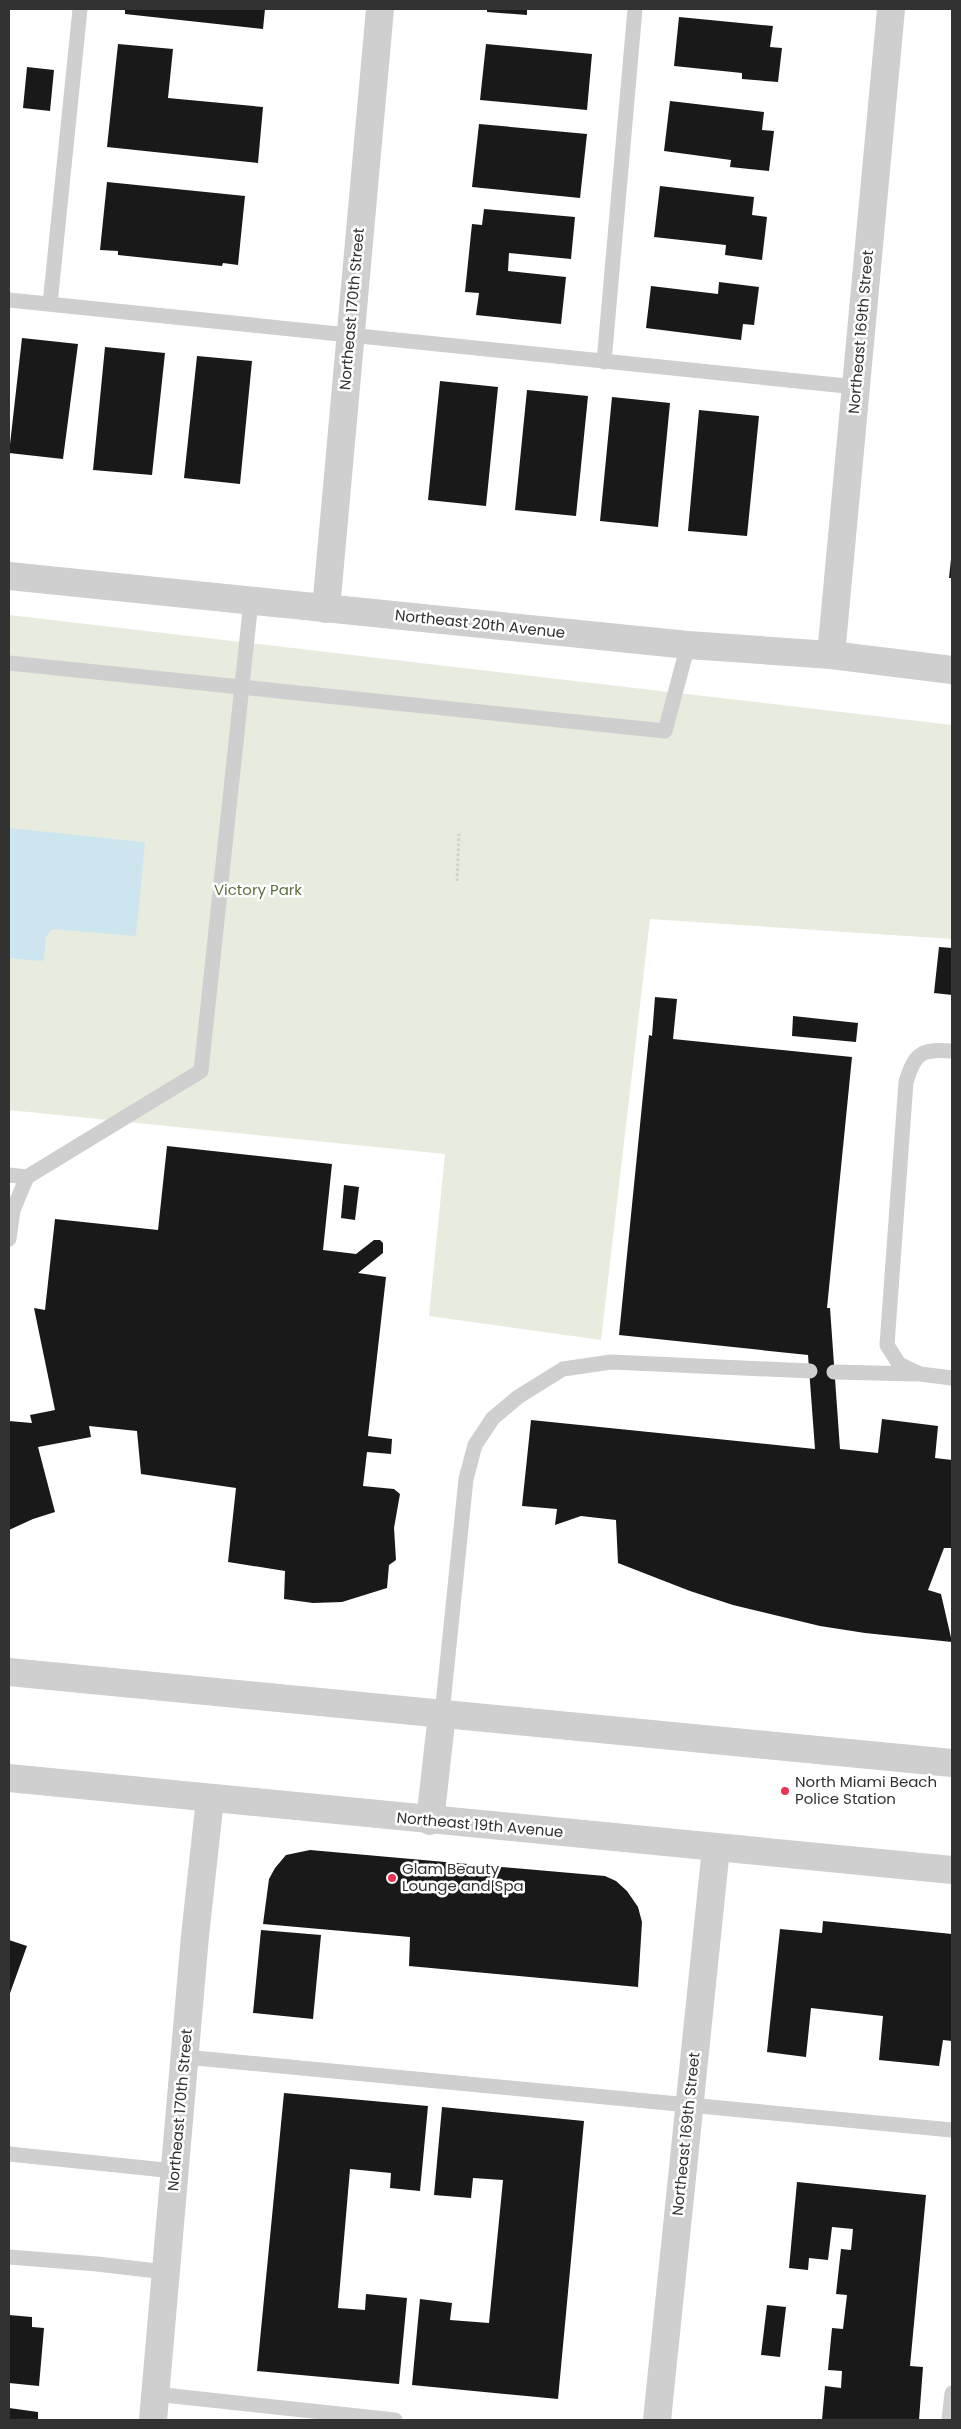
<svg xmlns="http://www.w3.org/2000/svg" width="961" height="2429" font-family="Poppins,sans-serif">
	<style>
		.green { fill: #e7ecde }
		.water { fill: #cde5ef }
		.building { fill: #191919 }
		.lines { fill: none; stroke-linecap: round; stroke-linejoin: round }
		.path { stroke: #cfcfcf; stroke-width: 3; stroke-dasharray: 2.5 2.5; stroke-linecap: butt }
		.service { stroke: #cfcfcf; stroke-width: 15 }
		.minor { stroke: #cfcfcf; stroke-width: 28 }
		.tertiary { stroke: #cfcfcf; stroke-width: 28 }
		.poi-dot { fill: #eb3354; stroke: #fff; stroke-width: 2 }
		.labels { text-anchor: middle; stroke-width: 5; stroke-linejoin: round; paint-order: stroke }
		.street-label { font-size: 15px; fill: #323232; stroke: #fff }
		.park-label { font-size: 15px; fill: #5b713d; stroke: #fff }
		.poi-label { font-size: 15px; fill: #323232; stroke: #fff; text-anchor: start }
	</style>
	<rect width="100%" height="100%" fill="#fff"/>
	<path class="green" d="M9,615L952,725V939L650,919L601,1340L429,1316L445,1154L9,1110Z"/>
	<path class="water" d="M9,828L143,842L145,844L136,936L52,929L46,937L44,959L42,961L9,958Z"/>
	<path class="building" d="M125,9H265L263,29L125,14Z
		M487,9H527V15L487,12Z
		M679,17L773,26L770,47L782,48L778,82L742,79V73L674,66Z
		M118,44L173,49L168,98L263,107L258,163L107,147Z
		M486,44L592,54L587,110L480,100Z
		M27,67L54,70L50,111L23,108Z
		M670,101L764,112L762,130L774,131L769,171L730,167L731,160L664,151Z
		M479,124L587,134L580,198L472,187Z
		M107,182L245,196L238,265L223,263L222,266L118,255V251L100,250Z
		M660,186L754,197L752,215L767,217L762,260L725,255L726,245L654,237Z
		M484,209L575,217L571,259L509,253L508,271L566,277L561,324L476,315L479,293L465,292L472,224L482,225Z
		M719,282L759,287L754,325L743,324L741,340L646,328L651,286L718,294Z
		M22,338L78,344L63,459L9,453Z
		M105,347L165,353L152,475L93,470Z
		M197,356L252,361L240,484L184,478Z
		M440,381L498,387L486,506L428,500Z
		M527,390L588,396L576,516L515,510Z
		M612,397L670,403L658,527L600,521Z
		M699,410L759,416L747,536L688,531Z
		M951,559L952,560V578H949Z
		M939,947L952,948V995L934,993Z
		M655,997L677,999L673,1039L852,1057L827,1308H830L840,1449L878,1453L882,1419L938,1426L935,1458L952,1460V1548H944L928,1590L941,1594L952,1642L865,1633L820,1626L733,1605L690,1591L618,1563L616,1520L581,1516L555,1525L557,1509L522,1506L531,1420L815,1449L808,1355L619,1335L649,1035L652,1036Z
		M793,1016L858,1023L856,1042L792,1036Z
		M167,1146L332,1164L323,1250L356,1254L374,1240H380L383,1243V1253L358,1273L386,1277L368,1436L392,1439L391,1454L367,1452L363,1486L394,1489L400,1494L394,1528L396,1560L389,1565L387,1588L342,1602L313,1603L284,1599L285,1571L228,1562L236,1488L141,1474L137,1431L89,1426L91,1437L38,1447L55,1512L33,1519L9,1530V1421L32,1423L30,1415L55,1410L34,1308L45,1310L55,1219L158,1230Z
		M344,1185L359,1187L355,1220L341,1218Z
		M310,1850L605,1876L616,1881L627,1891L638,1907L642,1922L638,1987L409,1966L410,1937L263,1924L269,1879L275,1868L286,1855Z
		M823,1921L952,1934V2041L943,2040L939,2066L879,2060L883,2016L811,2008L806,2057L767,2052L780,1929L822,1933Z
		M261,1930L321,1935L313,2019L253,2013Z
		M9,1940L27,1946L9,1996Z
		M284,2093L428,2106L420,2191L390,2188L391,2173L350,2169L338,2308L365,2310L366,2294L407,2298L399,2384L257,2371Z
		M442,2107L584,2121L558,2399L412,2385L420,2299L452,2303L450,2320L489,2323L503,2180L473,2178L471,2198L434,2195Z
		M797,2182L926,2195L910,2366L923,2367L919,2420H822L825,2386L841,2388L842,2371L828,2370L832,2328L843,2329L847,2295L836,2294L841,2249L851,2250L853,2229L832,2227L828,2260L809,2258L808,2270L789,2268Z
		M767,2305L786,2307L780,2357L761,2355Z
		M9,2315L32,2317V2327L44,2328L39,2386L9,2383Z
		M9,2408L38,2412V2420H9Z"/>
	<g class="lines">
		<path class="path" d="M457,881L459,834"/>
		<path class="service" d="M9,300L856,387
			M50,304L80,9
			M604,362L635,9
			M9,663L665,731L688,645
			M952,1051C922,1049 915,1052 906,1082L887,1345L899,1364L920,1374L952,1378
			M9,1175L27,1177
			M9,1239L13,1210L27,1177L201,1071L251,601
			M834,1372L915,1374
			M442,1714L466,1479L475,1445L493,1418L518,1397L563,1369L611,1362L810,1371
			M185,2057L952,2130
			M9,2154L175,2171
			M9,2257L97,2264L166,2272
			M155,2394L395,2420
			M949,2420L952,2393"/>
		<path class="minor" d="M9,576L688,645L831,655L952,670
			M326,609L380,9
			M831,655L891,9
			M153,2420L195,1936L210,1799
			M657,2420L716,1848"/>
		<path class="tertiary" d="M9,1672L952,1763
			M9,1778L952,1870
			M430,1821L442,1714"/>
	</g>
	<g class="poi-dot">
		<circle cx="785" cy="1791" r="5"/>
		<circle cx="392" cy="1878" r="5"/>
	</g>
	<g class="labels">
		<g class="street-label">
			<text transform="translate(352 309) rotate(-85)" y="5">Northeast 170th Street</text>
			<text transform="translate(861 332) rotate(-85)" y="5">Northeast 169th Street</text>
			<text transform="translate(480 624) rotate(6)" y="5">Northeast 20th Avenue</text>
			<text transform="translate(480 1825) rotate(5)" y="5">Northeast 19th Avenue</text>
			<text transform="translate(180 2110) rotate(-85)" y="5">Northeast 170th Street</text>
			<text transform="translate(686 2134) rotate(-84)" y="5">Northeast 169th Street</text>
		</g>
		<g class="park-label">
			<text x="258" y="895">Victory Park</text>
		</g>
		<g class="poi-label">
			<text x="795" y="1787">North Miami Beach<tspan x="795" dy="17">Police Station</tspan></text>
			<text x="402" y="1874">Glam Beauty<tspan x="402" dy="17">Lounge and Spa</tspan></text>
		</g>
	</g>
	<rect width="961" height="2429" fill="none" stroke="#323232" stroke-width="20"/>
</svg>
